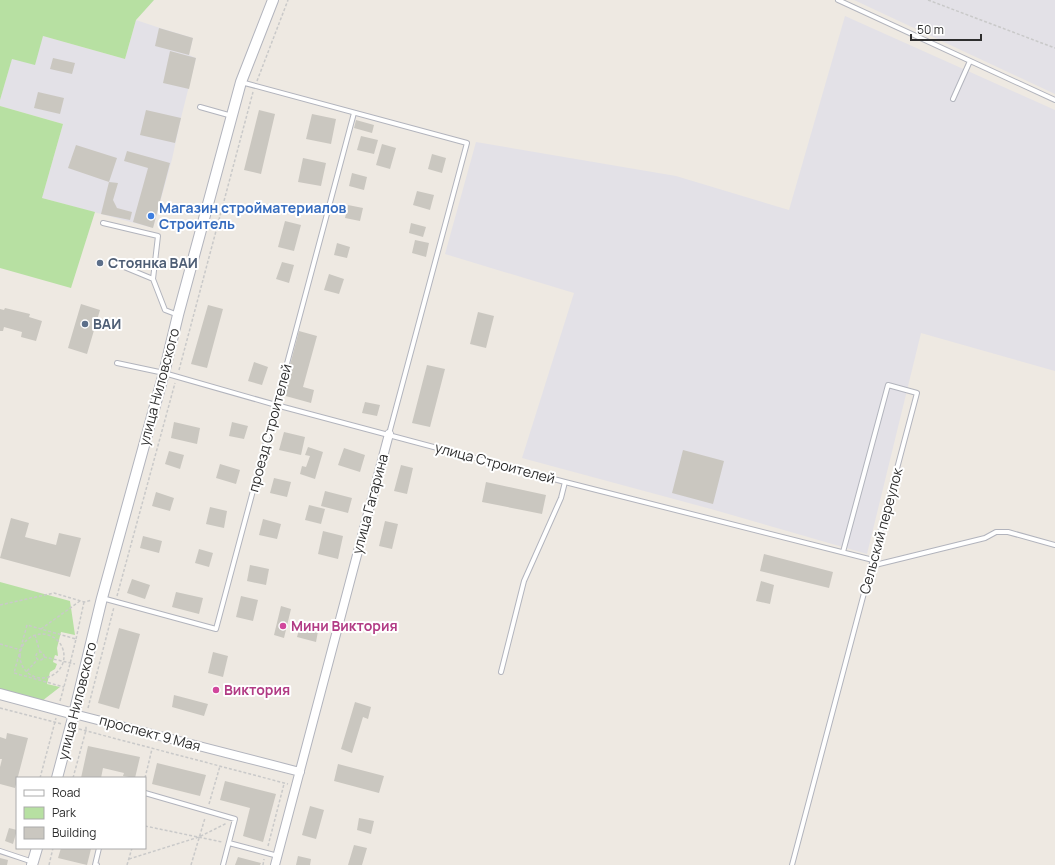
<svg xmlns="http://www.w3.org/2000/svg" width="1055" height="865" font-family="Manrope,sans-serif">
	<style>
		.industrial { fill: #e3e1e7 }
		.green { fill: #b7e0a2 }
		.building { fill: #cac7c0 }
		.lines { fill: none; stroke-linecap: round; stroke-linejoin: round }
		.service-casing { stroke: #b2b4bd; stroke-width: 6 }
		.minor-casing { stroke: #b2b4bd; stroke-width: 10 }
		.tertiary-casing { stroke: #b2b4bd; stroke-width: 12 }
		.path { stroke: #c9c9c9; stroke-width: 1.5; stroke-dasharray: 3 2; stroke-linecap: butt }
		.service { stroke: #fff; stroke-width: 4 }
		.minor { stroke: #fff; stroke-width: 8 }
		.tertiary { stroke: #fff; stroke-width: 10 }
		.shop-dot { fill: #3f7fe0; stroke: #fff; stroke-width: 1.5 }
		.service-dot { fill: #5c6f8a; stroke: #fff; stroke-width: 1.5 }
		.hotel-dot { fill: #d1479c; stroke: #fff; stroke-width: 1.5 }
		.labels { text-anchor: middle; stroke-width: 4; stroke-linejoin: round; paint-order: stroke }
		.shop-label { font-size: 14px; font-weight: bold; fill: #366cbe; stroke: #fff; text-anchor: start }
		.service-label { font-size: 14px; font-weight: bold; fill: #4e5e75; stroke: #fff; text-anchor: start }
		.street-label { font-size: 14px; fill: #2e2e2e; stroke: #fff }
		.hotel-label { font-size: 14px; font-weight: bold; fill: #b23c85; stroke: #fff; text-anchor: start }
	</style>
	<rect width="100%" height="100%" fill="#eee9e2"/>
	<path class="industrial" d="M854,0H1055V94Z
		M845,16L1055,110V371L921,333L867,554L711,509L522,458L574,293L445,254L476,142L676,176L789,210Z
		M136,20L160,28L193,38L189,55L196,58L181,118L172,159L153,228L42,198L63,124L0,106V100L12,58L43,36L125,59Z"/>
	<path class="green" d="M0,0H154L136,20L125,59L43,36L35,65L12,59L0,100Z
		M0,106L63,124L42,198L95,212L71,288L0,268Z
		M0,582L70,601L75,635L61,632L57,648L58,656L55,655L53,662L57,664L55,669L50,672L47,684L60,687L42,701L0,690Z"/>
	<path class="building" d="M159,28L193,38L189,55L155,46Z
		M170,51L196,58L189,89L163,83Z
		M53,58L75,63L72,74L50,69Z
		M38,92L64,98L60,114L34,108Z
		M146,110L181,118L175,143L140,135Z
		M259,110L275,114L261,174L244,170Z
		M312,114L336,119L331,144L306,139Z
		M356,120L374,125L372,133L354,128Z
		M361,136L378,140L374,154L357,150Z
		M382,144L396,148L390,169L376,165Z
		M76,145L117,158L109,182L68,168Z
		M127,151L170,163L153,228L133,222L148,168L124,161Z
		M432,154L446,158L442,173L428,169Z
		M303,158L326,163L321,186L298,182Z
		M352,173L367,177L364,190L349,186Z
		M109,182L118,183L113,200L117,208L132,212L130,220L101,214Z
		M417,191L434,195L430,210L413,205Z
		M348,205L363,208L360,221L345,218Z
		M285,221L301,225L294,251L278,247Z
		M411,223L426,227L423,237L409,233Z
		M415,240L429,243L426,257L412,253Z
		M337,243L350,247L347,258L334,255Z
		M282,262L294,265L289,283L276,279Z
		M329,274L344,279L339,294L324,290Z
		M81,304L100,310L87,354L68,348Z
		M208,305L223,309L207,368L191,364Z
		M5,308L30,314L29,317L42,321L36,341L21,337L22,332L4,327L3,331H0V309L4,310Z
		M478,312L494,316L486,348L470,344Z
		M299,331L317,336L303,387L314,390L311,403L282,395Z
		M254,362L268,367L262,385L248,381Z
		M427,365L445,369L430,427L412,423Z
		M365,402L380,405L377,416L362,413Z
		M174,422L200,428L197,444L171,438Z
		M232,422L248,426L244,439L229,436Z
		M284,432L305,437L301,455L279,450Z
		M308,447L323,452L315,479L300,474L302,466L306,467L310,456L305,455Z
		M344,448L365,455L360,472L338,465Z
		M683,450L724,461L713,504L672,493Z
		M169,451L184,455L180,469L165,464Z
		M220,464L240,470L236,484L216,478Z
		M401,465L413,468L407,494L394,491Z
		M274,478L291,482L287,497L270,493Z
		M486,482L546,495L542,514L482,502Z
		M325,491L352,498L348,513L321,506Z
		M156,492L174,498L170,511L152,506Z
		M309,505L325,509L321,524L305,520Z
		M210,507L227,511L224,528L206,524Z
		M11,518L29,523L25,537L56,545L59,533L81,538L70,577L0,558Z
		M263,519L281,524L277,539L259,535Z
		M385,521L398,524L392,549L379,546Z
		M323,531L343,536L338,559L318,554Z
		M143,536L162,541L159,553L140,548Z
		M199,549L213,553L209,567L195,563Z
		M764,554L833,572L829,588L760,571Z
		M250,565L269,569L266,585L247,581Z
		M132,579L150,585L145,599L127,593Z
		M761,581L774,585L770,604L756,601Z
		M176,592L203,598L199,614L172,607Z
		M241,596L258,600L253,621L236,617Z
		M281,606L291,609L284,638L274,635Z
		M301,622L319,626L316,642L297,637Z
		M119,628L140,634L119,709L98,703Z
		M213,652L228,656L223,677L208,673Z
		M174,695L208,704L204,716L172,707Z
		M355,702L371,707L368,719L363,717L352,753L341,749Z
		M7,733L28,738L15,788L0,784V767L2,759H0V737L6,739Z
		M88,746L140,757L135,778L123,776L124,773L103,768L101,778H81Z
		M157,763L206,775L200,796L152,784Z
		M338,764L384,776L379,793L334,781Z
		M225,781L276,794L263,842L243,836L250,808L220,800Z
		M310,806L324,810L316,839L302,835Z
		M359,818L374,821L371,834L357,830Z
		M9,828L17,830L13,844L5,841Z
		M354,845L367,848L362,865H348Z
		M61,848L91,849L87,865L58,858Z
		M298,856L311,859L310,865H296Z
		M238,857L261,863L260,865H235Z
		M0,858L8,860L7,865H0Z"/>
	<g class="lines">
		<g class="service-casing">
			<path id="service" d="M838,0L1055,100
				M241,82L467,143L389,434
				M953,99L970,61
				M200,107L232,116
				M103,223L158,236L153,279L165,310L178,315
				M124,267L153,279
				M117,363L164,373L276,405L565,482L873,560
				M871,566L985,538L996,532H1008L1055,545
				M102,598L216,629L354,113
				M501,672L524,581L561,498L565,482
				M145,793L235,819L223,865
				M229,843L278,856
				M0,851L33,862
				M97,865H95L99,848
				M792,865L917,393L888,385L843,552"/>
		</g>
		<g class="minor-casing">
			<path id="minor" d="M74,714L300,772
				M275,865L389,434"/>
		</g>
		<g class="tertiary-casing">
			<path id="tertiary" d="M0,694L74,714
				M57,778L74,714L102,598L164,373L178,315L241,82L273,0
				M32,865L37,848"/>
		</g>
		<path class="path" d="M928,0L1055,48
			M257,81L288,0
			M179,370L253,92
			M117,596L175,383
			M0,605L54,593L84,602L92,600
			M41,629L80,601
			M20 656a22 22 0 1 1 44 0a22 22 0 1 1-44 0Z
			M35,635L40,652
			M76,639L84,602
			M0,644L21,650
			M36 656a4 4 0 1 1 8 0a4 4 0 1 1-8 0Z
			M44,657L75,664
			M27,671L38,659
			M60,701C66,680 71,660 76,639L27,625L14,673L64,687
			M0,708L62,724
			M88,708L114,607
			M79,729L288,784
			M40,778L56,718
			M73,778L86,730V726
			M145,778L152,749
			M209,804L220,766
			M145,826L222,842
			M268,846L284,784
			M129,859L199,837L227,823
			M49,865L53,848
			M127,865L132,848
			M191,865L205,818
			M263,865L264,859"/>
		<use href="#service" class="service"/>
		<use href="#minor" class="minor"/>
		<use href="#tertiary" class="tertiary"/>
	</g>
	<circle class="shop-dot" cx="151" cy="216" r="4"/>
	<g class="service-dot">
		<circle cx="100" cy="263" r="4"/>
		<circle cx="85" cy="324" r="4"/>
	</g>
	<g class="hotel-dot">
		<circle cx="283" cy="626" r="4"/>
		<circle cx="216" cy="690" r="4"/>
	</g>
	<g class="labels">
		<g class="shop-label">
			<text x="159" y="213">Магазин стройматериалов<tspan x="159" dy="16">Строитель</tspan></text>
		</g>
		<g class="service-label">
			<text x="108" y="268">Стоянка ВАИ</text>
			<text x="93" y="329">ВАИ</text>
		</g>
		<g class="street-label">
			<text transform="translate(159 387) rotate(-75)" y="5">улица Ниловского</text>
			<text transform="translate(270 428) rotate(-75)" y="5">проезд Строителей</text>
			<text transform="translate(495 463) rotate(15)" y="5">улица Строителей</text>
			<text transform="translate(370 504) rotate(-75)" y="5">улица Гагарина</text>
			<text transform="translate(881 531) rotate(-75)" y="5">Сельский переулок</text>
			<text transform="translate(77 701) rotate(-76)" y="5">улица Ниловского</text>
			<text transform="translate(150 733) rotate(15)" y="5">проспект 9 Мая</text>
		</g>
		<g class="hotel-label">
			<text x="291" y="631">Мини Виктория</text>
			<text x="224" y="695">Виктория</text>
		</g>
	</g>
	<rect x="16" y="777" width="130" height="72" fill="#ffffff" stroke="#ababab"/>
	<rect x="24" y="790" width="20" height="6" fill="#ffffff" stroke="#ababab"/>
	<text x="52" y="797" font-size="12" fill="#2e2e2e">Road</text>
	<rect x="24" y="807" width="20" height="12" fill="#b7e0a2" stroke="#ababab"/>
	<text x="52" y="817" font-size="12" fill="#2e2e2e">Park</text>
	<rect x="24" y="827" width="20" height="12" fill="#cac7c0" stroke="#ababab"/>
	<text x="52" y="837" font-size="12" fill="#2e2e2e">Building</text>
	<path d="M911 34v6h70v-6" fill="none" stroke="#2e2e2e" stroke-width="2"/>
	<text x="917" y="34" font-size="12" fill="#2e2e2e" stroke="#ffffff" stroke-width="3" paint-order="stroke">50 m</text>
</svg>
